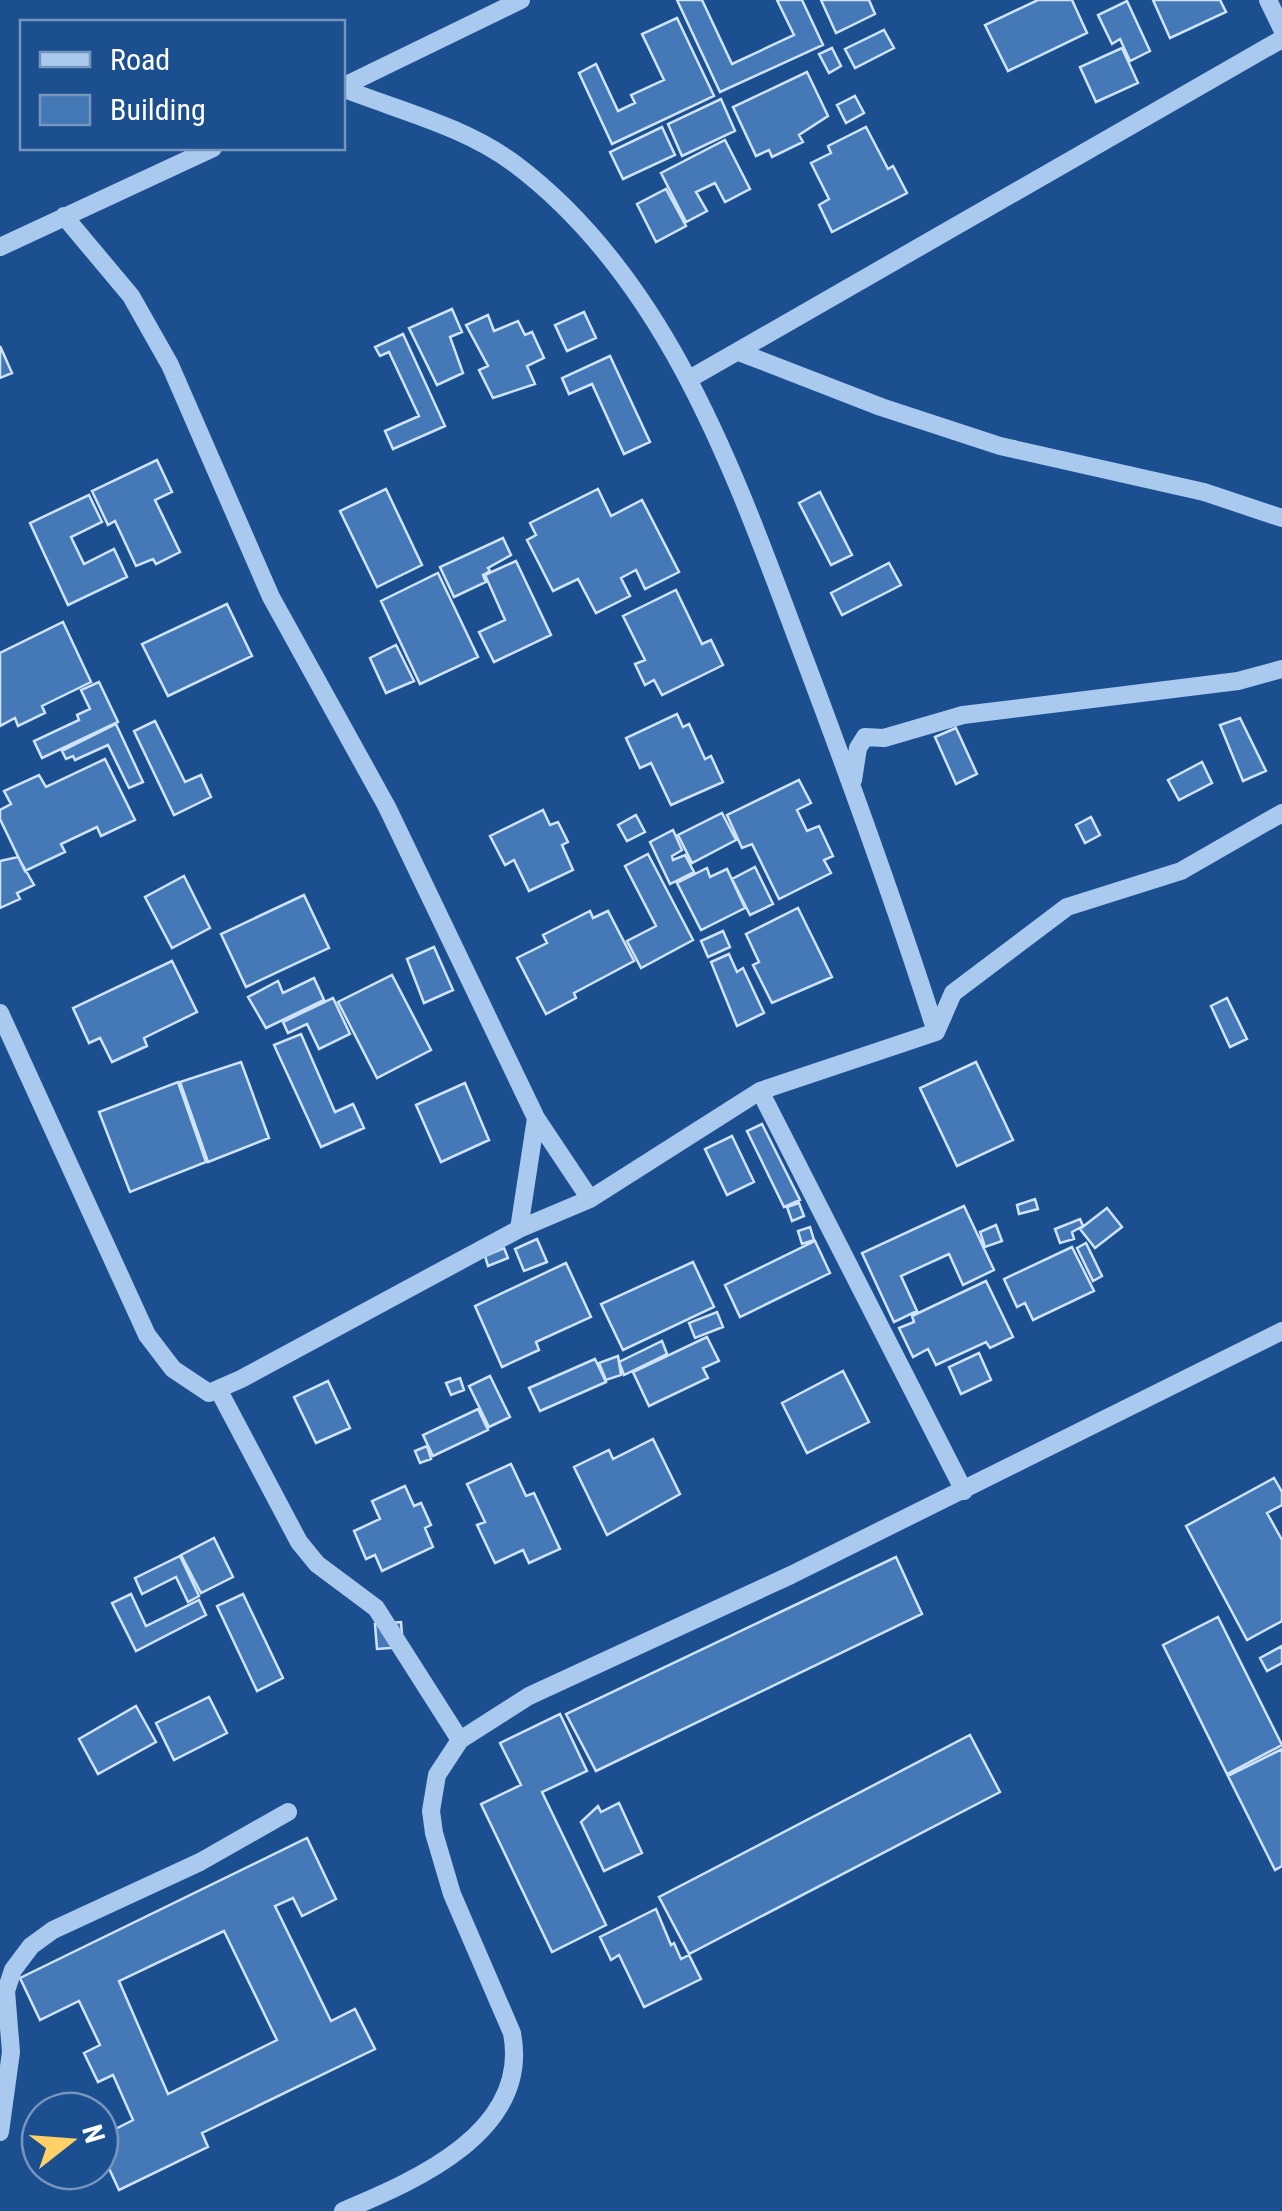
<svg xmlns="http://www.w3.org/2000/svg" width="1282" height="2211" font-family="'Roboto Condensed',sans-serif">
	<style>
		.building { fill: #4478b7; stroke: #cfe3fa; stroke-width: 2.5; fill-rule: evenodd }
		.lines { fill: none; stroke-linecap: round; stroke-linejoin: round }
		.minor { stroke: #a9c9ee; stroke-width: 18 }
	</style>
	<rect width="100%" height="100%" fill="#1b4f8f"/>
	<path class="building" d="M677,0H702L732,64L794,35L777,0H802L823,45L720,92Z
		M821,0H869L875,14L836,33Z
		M1038,0H1072L1087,33L1008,71L985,25Z
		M1153,0H1220L1226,12L1170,38Z
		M1127,1L1150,51L1130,61L1120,39L1112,44L1098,15Z
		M677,18L714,96L612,144L579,73L596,64L618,111L635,103L631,95L664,80L642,34Z
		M884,30L894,48L855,68L845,49Z
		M832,48L841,66L829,73L819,54Z
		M1122,48L1138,83L1096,102L1080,67Z
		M807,72L828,116L799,135L803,142L772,157L769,150L756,156L733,107Z
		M855,96L864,113L846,123L837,105Z
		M721,99L735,131L682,156L668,124Z
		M662,127L675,155L623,179L610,152Z
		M866,127L888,169L893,166L907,193L832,232L819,205L829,199L811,163L831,153L828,146Z
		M725,140L750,189L725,202L715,183L696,192L707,211L686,222L661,173Z
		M666,189L686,226L656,242L637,204Z
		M452,309L462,332L450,337L463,373L437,385L409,328Z
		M584,312L596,338L567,351L555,325Z
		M488,315L494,331L518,321L525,335L532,332L544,358L527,366L535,384L493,398L479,370L488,366L466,325Z
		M403,334L445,426L393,449L385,431L419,416L389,352L380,356L375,347Z
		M0,346L12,373L0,378Z
		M610,356L650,442L624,454L592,384L569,394L562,378Z
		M157,460L172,492L155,500L180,552L156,564L153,559L136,566L115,521L108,525L92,491Z
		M386,489L422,565L377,587L340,511Z
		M598,489L611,516L642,500L679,572L645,589L636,570L621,578L630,596L596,613L578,579L553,591L527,540L536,535L530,523Z
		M820,492L852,555L831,565L799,503Z
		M89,495L102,522L71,537L84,564L114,549L127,577L68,605L30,523Z
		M503,538L511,555L488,568L490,571L483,575L486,582L454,597L440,567Z
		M516,561L551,635L494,662L479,632L505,620L485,575Z
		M889,563L901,585L842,615L831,593Z
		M438,573L478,657L420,684L381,601Z
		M676,590L702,644L711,640L723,665L662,695L654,680L645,685L635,664L645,660L623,616Z
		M227,604L252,656L168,696L142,644Z
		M63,622L91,682L42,706L45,713L18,726L15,718L0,726V653Z
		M396,645L414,681L386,693L370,658Z
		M99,682L118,722L42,758L34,741L79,720L77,715L90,709L81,690Z
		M677,714L683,727L689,724L705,759L711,756L723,782L671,805L651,763L640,768L626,738Z
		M1240,718L1266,771L1243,781L1220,725Z
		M155,721L185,782L201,775L211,797L174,815L134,731Z
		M116,724L143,782L129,788L108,745L75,760L73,756L66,759L62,751Z
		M956,728L977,774L956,784L935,737Z
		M105,759L135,820L101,836L97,827L61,844L65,852L25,871L0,819V810L11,804L4,791L39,775L46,787Z
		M1202,762L1212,783L1179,800L1168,780Z
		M799,780L811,803L797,810L807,831L819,826L833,856L824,860L831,873L779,899L752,844L742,848L727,815Z
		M543,810L550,825L558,822L568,842L562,845L573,870L529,891L514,860L505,865L490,836Z
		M722,813L736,840L692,863L678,835Z
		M636,815L645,832L627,841L618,825Z
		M1091,817L1100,835L1085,843L1076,825Z
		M673,830L682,850L672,856L673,860L685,855L694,872L670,884L650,842Z
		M648,854L693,940L641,968L627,941L656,926L625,866Z
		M18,857L34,885L17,893L20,899L0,908V861Z
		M755,867L773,904L750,915L732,879Z
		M707,868L710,877L727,869L745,908L701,930L677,883Z
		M184,876L210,928L172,948L145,897Z
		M304,895L329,948L246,987L221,934Z
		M798,908L832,977L772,1003L753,965L759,962L746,934Z
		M590,911L593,918L608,911L634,961L574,993L576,998L546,1014L517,958L547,943L543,935Z
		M723,931L730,947L708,957L701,941Z
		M434,947L453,990L424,1003L407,959Z
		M729,954L737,972L743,968L764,1013L737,1026L711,962Z
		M172,961L197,1012L144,1038L147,1046L112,1062L100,1038L89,1043L73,1008Z
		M392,975L431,1050L377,1078L338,1002Z
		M314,978L324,1000L266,1028L248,997L278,981L283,993Z
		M333,998L350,1034L319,1049L307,1024L288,1033L283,1022Z
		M1227,998L1247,1039L1230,1047L1211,1006Z
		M301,1034L335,1112L353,1104L364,1128L321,1147L274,1045Z
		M241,1062L269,1138L208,1162L180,1082Z
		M976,1062L1013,1140L957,1166L920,1088Z
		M178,1082L206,1162L130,1192L99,1112Z
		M465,1083L489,1140L441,1162L416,1105Z
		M762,1124L800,1200L784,1207L747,1131Z
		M732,1136L754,1182L727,1195L705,1149Z
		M1035,1199L1038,1209L1019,1214L1017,1205Z
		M799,1203L804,1216L792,1221L787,1207Z
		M964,1206L994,1270L963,1285L949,1254L901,1276L917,1311L894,1322L862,1253Z
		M1107,1208L1122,1227L1095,1248L1080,1229Z
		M1080,1219L1083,1226L1072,1232L1074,1239L1060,1243L1055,1229Z
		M996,1225L1002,1241L985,1247L980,1232Z
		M810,1227L814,1240L802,1244L798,1231Z
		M537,1239L547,1262L524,1271L515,1249Z
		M815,1241L830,1273L740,1317L725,1285Z
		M1086,1243L1102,1276L1093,1281L1077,1248Z
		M1072,1247L1094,1291L1033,1320L1025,1303L1017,1307L1004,1279Z
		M504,1248L508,1258L488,1266L485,1256Z
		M693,1262L714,1307L623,1350L601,1304Z
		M566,1263L591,1317L536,1342L539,1350L502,1367L475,1306Z
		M986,1281L1013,1337L990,1348L986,1342L936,1365L928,1349L913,1357L899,1328L914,1322L912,1316Z
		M717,1312L723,1327L695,1338L689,1323Z
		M707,1337L719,1361L703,1368L708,1378L649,1406L633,1372Z
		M662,1341L667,1354L624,1375L619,1362Z
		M979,1353L991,1380L961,1394L949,1367Z
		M618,1356L621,1375L606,1380L599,1363Z
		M595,1359L606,1382L540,1411L529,1388Z
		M843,1371L869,1422L807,1453L782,1403Z
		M490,1376L510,1417L489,1427L469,1386Z
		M460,1378L464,1390L451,1395L446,1383Z
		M328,1381L350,1428L316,1443L294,1397Z
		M478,1409L488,1430L433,1456L423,1435Z
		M653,1439L680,1494L607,1535L574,1467L609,1450L613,1459Z
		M427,1446L431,1459L420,1463L415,1451Z
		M511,1464L526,1496L534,1493L560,1549L529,1563L523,1550L495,1563L477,1525L485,1522L467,1484Z
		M1274,1478L1282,1492V1505L1267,1513L1282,1540V1621L1247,1640L1186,1526Z
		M405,1486L414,1506L421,1503L431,1525L425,1528L433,1547L382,1571L375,1555L366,1559L354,1531L380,1519L372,1501Z
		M214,1538L233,1577L201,1593L181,1555Z
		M180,1556L199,1596L188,1602L176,1577L142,1594L135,1578Z
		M896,1557L922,1614L596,1771L566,1714Z
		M131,1594L146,1626L199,1600L206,1615L136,1651L112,1603Z
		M243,1594L283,1678L257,1691L217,1606Z
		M1218,1617L1282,1745L1227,1774L1163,1645Z
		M401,1622L403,1647L377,1649L375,1624Z
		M1282,1646V1663L1267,1671L1260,1658Z
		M209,1697L227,1733L174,1760L156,1723Z
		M136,1706L156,1742L98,1774L79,1739Z
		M560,1714L587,1771L542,1792L606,1925L552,1952L481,1804L521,1785L500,1743Z
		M970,1735L1000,1792L689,1954L659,1897Z
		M1282,1749V1866L1275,1870L1228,1776Z
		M619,1803L642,1853L604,1871L581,1822L598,1806L601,1812Z
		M307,1838L336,1899L302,1916L293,1898L275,1906L331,2021L355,2009L375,2049L202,2133L208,2147L119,2190L100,2149V2137L133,2120L113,2075L98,2082L84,2053L100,2045L79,2001L40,2020L20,1978ZM224,1931L277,2040L168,2094L119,1981Z
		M656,1909L671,1945L674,1943L681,1959L689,1955L701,1979L644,2007L619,1955L611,1960L600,1937Z"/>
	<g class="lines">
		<path class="minor" d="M1268,0L1282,29
			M342,87L521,0
			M342,88C400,111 464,126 515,164C674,284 740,489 808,668C853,788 897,909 936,1032
			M64,216L131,296L170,365L271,597L387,807L536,1118L590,1199
			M0,247L213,148
			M739,352L881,407L1000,446L1204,492L1282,518
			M691,378L1282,39
			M853,780L858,748L865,737L884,738L963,715L1238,681L1282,669
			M0,1013L147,1335L173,1369L209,1393L241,1379L519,1229L590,1199L760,1091L936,1032L953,993L1067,907L1181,871L1282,813
			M760,1091L964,1491
			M519,1229L536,1118
			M219,1391L299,1542L317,1564L376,1608L460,1740
			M0,2132L11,2052L6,1991L13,1970L31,1946L53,1930L200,1862L288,1812
			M343,2211C417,2180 531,2131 512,2033L452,1894L434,1833L431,1811L437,1775L460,1740L529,1696L791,1575L1282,1331"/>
	</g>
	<rect x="20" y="20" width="325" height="130" fill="#1b4f8f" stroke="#7695bc" stroke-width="2.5"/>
	<rect x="40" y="52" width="50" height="15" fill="#a9c9ee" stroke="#7695bc" stroke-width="2.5"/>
	<text x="110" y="70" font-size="30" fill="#ffffff">Road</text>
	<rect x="40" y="95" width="50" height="30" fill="#4478b7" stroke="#7695bc" stroke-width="2.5"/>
	<text x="110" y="120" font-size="30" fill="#ffffff">Building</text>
	<g transform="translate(70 2141) rotate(73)"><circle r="48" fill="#1b4f8f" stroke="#7695bc" stroke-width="2.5"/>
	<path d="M0-8L18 38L0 25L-18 38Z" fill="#ffd166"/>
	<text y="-15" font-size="28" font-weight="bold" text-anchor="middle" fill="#ffffff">N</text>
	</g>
</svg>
